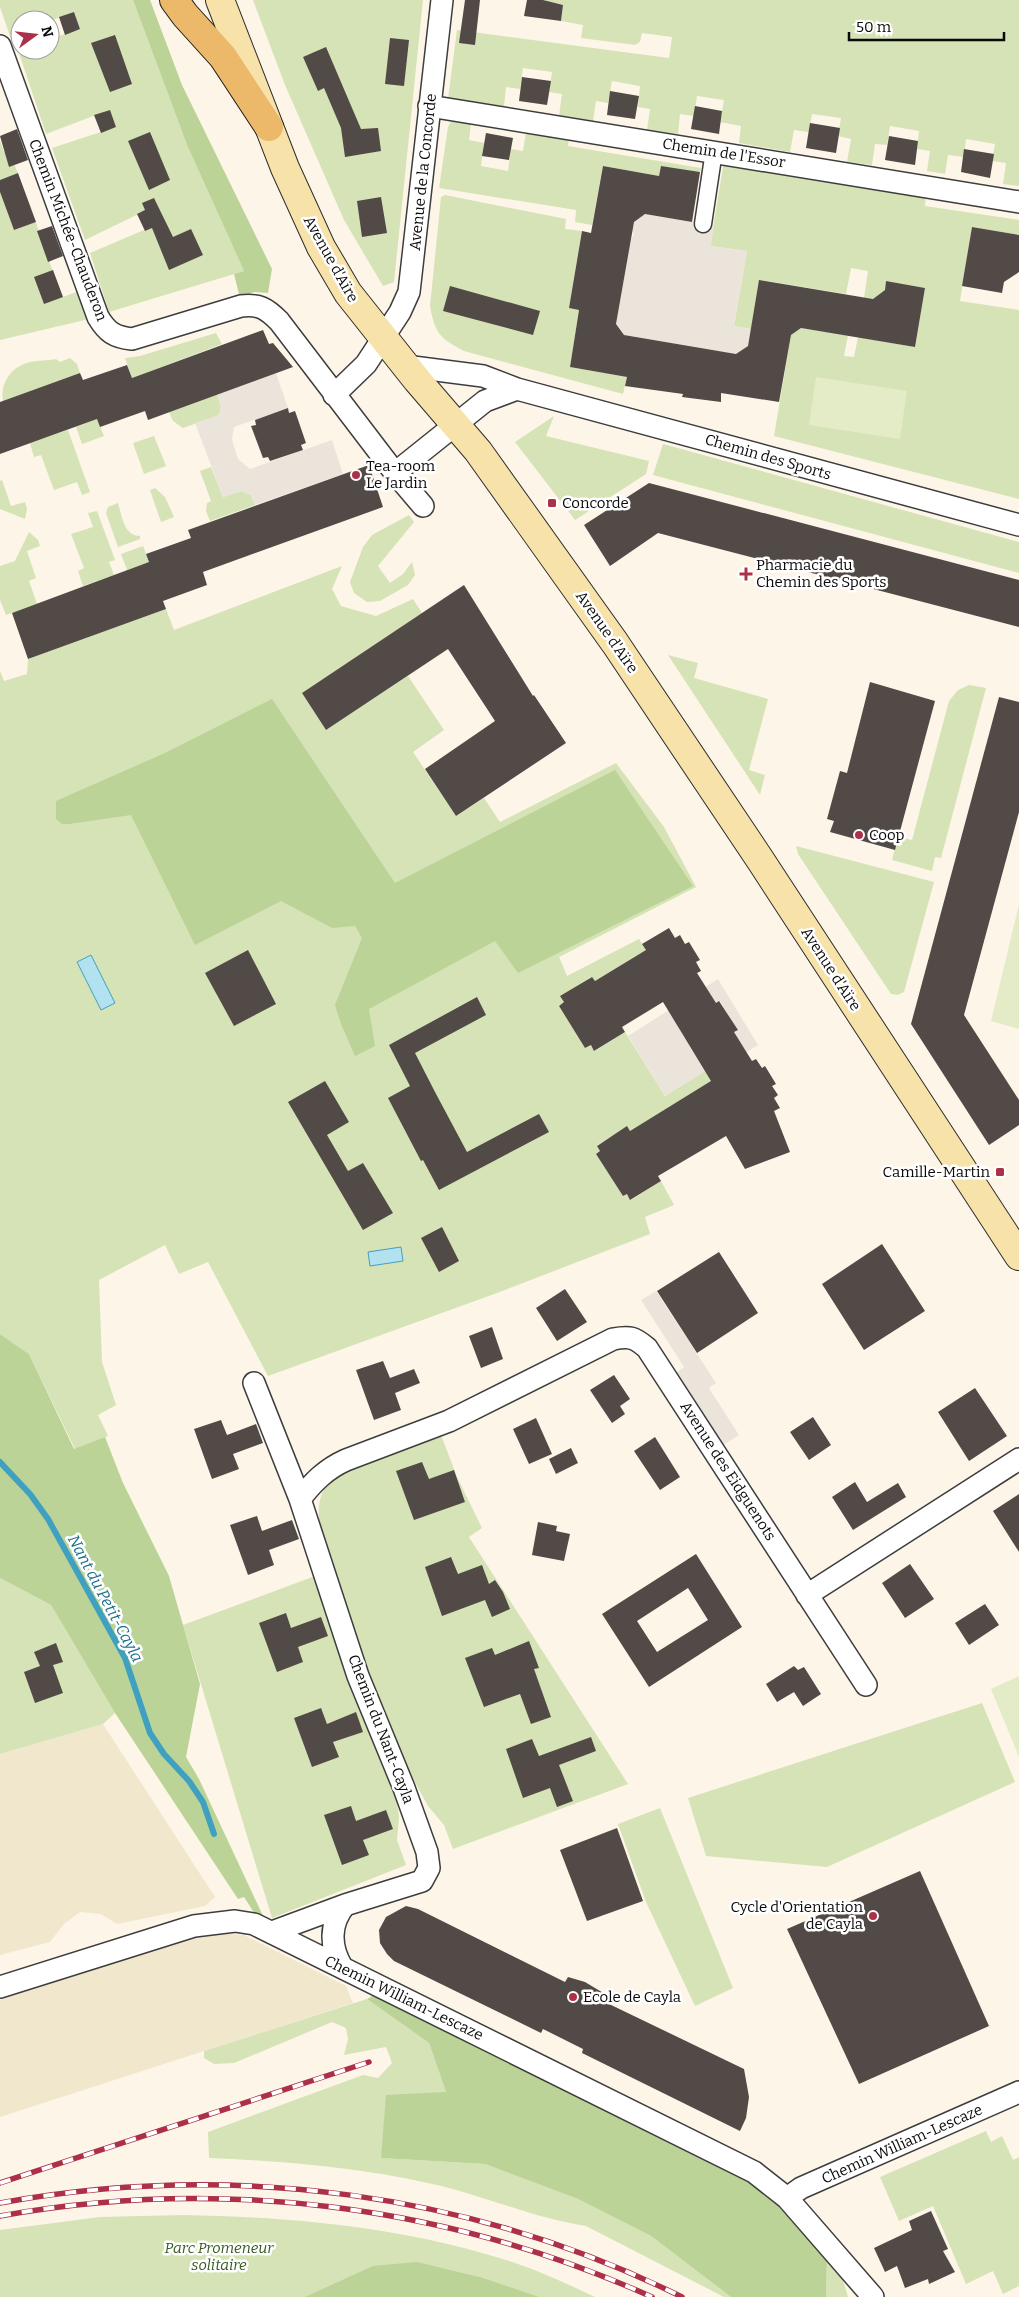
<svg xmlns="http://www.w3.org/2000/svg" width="1019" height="2297" font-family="Bitter,serif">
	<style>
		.farmland { fill: #f0e7cc }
		.green { fill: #d5e3b6 }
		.forest { fill: #bbd397 }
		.pitch { fill: #e4ebc7 }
		.plaza { fill: #ebe4da; fill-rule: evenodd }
		.water { fill: #b2e2f0; stroke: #40a0c0 }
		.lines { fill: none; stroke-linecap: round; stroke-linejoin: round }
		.stream { stroke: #40a0c0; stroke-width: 6 }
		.building { fill: #514a47; fill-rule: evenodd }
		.pedestrian-casing { stroke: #3d3d3d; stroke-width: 19 }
		.minor-casing { stroke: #3d3d3d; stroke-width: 24 }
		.secondary-casing { stroke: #2c2c2c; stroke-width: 30 }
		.primary-casing { stroke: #1b1b1b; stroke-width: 30 }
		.pedestrian { stroke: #fff; stroke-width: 16 }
		.minor { stroke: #fff; stroke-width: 21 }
		.secondary { stroke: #f7e3a9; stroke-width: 28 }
		.primary { stroke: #ecb86a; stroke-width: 28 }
		.rail-casing { stroke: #ac3049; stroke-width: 5.5 }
		.rail { stroke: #fff; stroke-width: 4; stroke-dasharray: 11; stroke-linecap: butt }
		.poi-dot { fill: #ac3049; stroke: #fff; stroke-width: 2 }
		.labels { text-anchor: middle; stroke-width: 5; stroke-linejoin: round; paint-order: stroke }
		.street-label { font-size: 15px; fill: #0a0a0a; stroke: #fff }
		.poi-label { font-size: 15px; fill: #0a0a0a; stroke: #fff; text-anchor: start }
		.park-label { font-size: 15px; font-style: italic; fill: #365a21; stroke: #fff }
		.water-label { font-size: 16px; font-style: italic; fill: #206f8f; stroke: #fff }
	</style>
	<rect width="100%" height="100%" fill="#fdf6e8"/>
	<path class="farmland" d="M103,1724L215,1897L205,1906L117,1924L101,1914L80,1912L64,1924L50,1942L0,1955V1754Z
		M212,1933L244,1935L346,1986L353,2003L0,2117V2000L140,1950Z"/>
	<path class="green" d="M0,0H133L187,145L244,271L109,312L90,253L165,221L157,205L85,240L52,148L116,127L109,110L46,134L18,50H50V39L80,29L74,12L50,21L20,20V32L10,36L0,7Z
		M253,0H423L394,282L383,286L344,220L285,85Z
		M545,0H1019V186L1003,184L1006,163L992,161L995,144L966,139L964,157L948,155L945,174L927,171L930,151L917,149L919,131L890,126L887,145L875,144L872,165L847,162L851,139L838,136L841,118L812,114L809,132L794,130L790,152L739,143L741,126L720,122L724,100L697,96L694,116L680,114L678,134L647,130L650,109L638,107L640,86L612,81L608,103L596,101L593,121L559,116L562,94L549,92L552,72L523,68L520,89L506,87L504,106L448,99L457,30L669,58L672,37L642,33L640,42L635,45L581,38L583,25L561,21L563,5L545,2Z
		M452,120L471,123L469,140L484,143L481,166L508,171L511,149L523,151L526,132L569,138L568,146L701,168L700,172L661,166L659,176L603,166L592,225L575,222L576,210L439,188L448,127Z
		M0,140L4,152L8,150L18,173L0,180Z
		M724,161L926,193L925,206L1019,220V235L972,227L960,301L1019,310V499L774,436L791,335L801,328L848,335L844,356L854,357L858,337L915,347L925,288L886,281L885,290L873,299L864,298L868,271L851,268L846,294L760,280L751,329L734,326L747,251L710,246Z
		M0,192L14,230L36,222L43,246L63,297L79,291L89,319L0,340Z
		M445,195L566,219L565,229L582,231L569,308L579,310L570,367L627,377L623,394L464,351C440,338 435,334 430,306L441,197Z
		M216,333L222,344L132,378L125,358L140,356Z
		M70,358L77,364L80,373L3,401C0,385 9,370 24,364C33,360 46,361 56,359L60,362Z
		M217,394L221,407L219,415L183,428L173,421L169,412Z
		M554,416L546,436L649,461L646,474L575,520L515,442Z
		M97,419L104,436L82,444L76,427Z
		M68,430L90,492L82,495L77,482L54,490L41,455L34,457L30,443Z
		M154,436L166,466L144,474L133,443Z
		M663,444L1019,542V573L653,475Z
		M211,467L223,497L241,491L251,495L255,505L210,521L206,511L207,503L211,501L200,471Z
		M2,480L11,506L25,502L27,509L25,519L0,509V481Z
		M155,488L165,497L174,517L161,522L150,490Z
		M118,503C122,516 124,536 140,536V539L118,547L106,513L108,507Z
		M97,511L115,560L109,562L114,575L83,586L78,571L84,568L71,534L93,527L88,513Z
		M409,515L414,522L378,566L390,583L403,574L412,562L415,575L408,585L380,601L367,602L354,593L350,582L363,547L372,535Z
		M29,532L38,540L40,546L27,551L36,578L29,581L37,604L6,615L0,600V566L15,561Z
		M143,546L149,562L127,570L121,554Z
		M342,566L332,589L341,606L376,616L413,599L422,613L302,693L326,730L408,676L444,730L413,752L456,816L484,798L500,822L616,763L664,827L696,887L559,957L567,976L639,939L646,950L595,981L591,977L561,996L564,1002L559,1006L585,1048L591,1045L595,1051L625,1032L665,1096L716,1064L722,1075L630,1131L627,1127L597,1145L600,1151L596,1154L623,1196L627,1194L631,1200L661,1181L674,1205L645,1217L650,1234L497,1293L268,1376L208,1262L179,1274L165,1245L99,1280L102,1362L116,1405L98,1415L108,1436L75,1449L29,1354L0,1334V671L4,681L27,674L28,659L166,609L174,630Z
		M668,655L698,663L694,678L768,699L749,770L765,775L760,795Z
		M969,685L986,688L941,858L935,857L932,871L892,860L898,837L912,840L949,701L958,690Z
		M796,846L934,882L904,992L898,995L891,994L798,854Z
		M441,1435L457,1477L482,1528L469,1537L628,1784L453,1849L444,1825L428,1806L404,1762L365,1670L320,1528C316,1501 321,1483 346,1469Z
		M315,1576L345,1673L395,1789L399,1817L397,1840L406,1865L272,1918L183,1625Z
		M0,1578L51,1605L115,1713L103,1724L0,1754Z
		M982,1703L1015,1782L827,1867L706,1856L688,1798Z
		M660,1808L733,1988L695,2006L646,1902L618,1824Z
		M367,1999L429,2043L446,2092L381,2158L485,2164L578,2199L651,2236L731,2297H724L586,2226C532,2218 481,2194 428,2183C356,2167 283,2161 209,2158L208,2132L363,2075L378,2078L392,2063L386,2047L344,2055L348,2039L346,2028L332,2022L234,2063L214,2064L204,2058V2051Z
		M986,2131L991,2142L1002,2136L1013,2160L1019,2157V2286L1003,2294L993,2271L966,2284L933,2206L899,2221L880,2177Z
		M184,2215C296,2217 411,2228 518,2264C544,2273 570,2285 595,2297H0V2230L100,2217Z
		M827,2258L842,2276L848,2297H826Z"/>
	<path class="forest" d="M133,0H150L182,85L272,269L268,293L254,292L240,298L234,274L244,271L187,145Z
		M272,699L395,883L615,770L693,886L518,973L495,941L369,1009L375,1046L355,1056L341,1024L335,1005L362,938L355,926L332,928L281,901L195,945L131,815L69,824H62L56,819V801L165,753Z
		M0,1334L29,1354L74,1449L105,1437L123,1483L169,1576L200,1684L186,1757L199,1779L263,1916L258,1919L244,1897L238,1899L115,1713L51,1605L0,1578Z
		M374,1995L740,2174L765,2190L827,2258L826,2297H731L651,2236L578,2199L485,2164L381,2158L386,2095L446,2092L429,2043L367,1999Z
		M417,2262L483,2278L539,2297H305L373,2266Z"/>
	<path class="pitch" d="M816,377L907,391L900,439L809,425Z
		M1019,904V1029L991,1021Z
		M1019,1676V1757L991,1689Z"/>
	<path class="plaza" d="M645,214L714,226L711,246L747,251L734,326L751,329L748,346L736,354L624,335L616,324L631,239L634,235L632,231L634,222Z
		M276,373L288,408L234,427L232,440L238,459L250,469L332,440L343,474L255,505L251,495L241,491L223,497L195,423L219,415L221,407L217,394Z
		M718,979L758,1045L720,1069L716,1064L665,1096L628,1036ZM720,1001L738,1030L695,1055L678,1027Z
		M656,1291L716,1383L709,1388L739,1435L723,1445L676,1373L684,1367L641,1300Z"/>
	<path class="water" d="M91,955L115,1003L101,1010L77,962Z
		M401,1247L403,1261L370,1266L368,1252Z"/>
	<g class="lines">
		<path class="stream" d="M0,1462L30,1494L48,1519L125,1658L150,1733L164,1754L189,1781L203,1802L214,1834"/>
	</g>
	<path class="building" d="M465,0H480L475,45L459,43Z
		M527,0H543L563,5L561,21L524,16Z
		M74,12L80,29L65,35L59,17Z
		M115,35L132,84L110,92L91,43Z
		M390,38L409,40L404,86L385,84Z
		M326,47L361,129L378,128L381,151L345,157L341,128L324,88L318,91L303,57Z
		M522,77L551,81L547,105L519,101Z
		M610,91L639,96L635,119L607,115Z
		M695,106L722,111L719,134L691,129Z
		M110,110L116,127L101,133L94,115Z
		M810,123L840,128L836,153L806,148Z
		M17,129L28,160L9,167L0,136Z
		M150,132L170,180L149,190L128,141Z
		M486,133L513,138L509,160L482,156Z
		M889,136L918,141L915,165L885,160Z
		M964,149L994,154L990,178L961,172Z
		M603,166L659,176L661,166L700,172L692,222L645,214L634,222L616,324L624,335L736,354L748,346L759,280L873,299L885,290L886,281L925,288L915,347L801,328L791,335L779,402L721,393V402L682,397L683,394L625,386L627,377L570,367L579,310L569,308L582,231L591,233Z
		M18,173L36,222L14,230L0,192V180Z
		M381,197L387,233L362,237L357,201Z
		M154,198L173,237L191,229L203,255L169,270L152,228L145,231L137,214L145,210L142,203Z
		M52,226L63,256L48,262L37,231Z
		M972,227L1019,235V272L1004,282L1002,293L962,286Z
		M53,270L63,297L44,304L34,277Z
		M450,286L540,311L533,335L443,311Z
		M263,330L269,344L273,343L293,367L148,420L145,411L100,427L97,419L0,454V402L80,373L83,380L127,365L132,378Z
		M288,408L289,413L295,411L306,443L301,445L303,450L270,461L268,457L263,458L251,426L256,425L255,420Z
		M369,465L383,507L203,572L207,585L163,601L166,609L28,659L12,613L149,562L146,554L191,538L188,530Z
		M649,483L1019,580V627L658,533L610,566L584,525Z
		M464,585L533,696L534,695L566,743L456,816L425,769L495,721L448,649L326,730L302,693Z
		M870,682L935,701L895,850L830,832L834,821L827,819L840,771L847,773Z
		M999,697L1019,702V812L964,1015L1019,1100V1125L989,1145L911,1024Z
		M669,928L675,938L680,935L685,944L689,942L700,960L696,962L701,971L697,973L716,1003L719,1001L738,1030L734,1032L752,1061L756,1059L762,1068L765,1066L776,1084L772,1086L778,1095L774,1098L780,1108L774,1111L790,1152L745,1169L726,1136L658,1176L661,1181L630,1200L627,1194L623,1196L596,1154L600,1151L597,1146L627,1126L630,1131L711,1081L663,1002L622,1027L625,1032L594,1051L591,1045L585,1048L559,1006L564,1002L560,996L592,977L595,981L646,950L642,944Z
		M248,950L276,1004L234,1026L205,973Z
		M477,997L486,1015L415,1053L435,1092L467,1152L539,1114L549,1132L439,1190L423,1160L421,1161L388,1098L410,1086L389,1045Z
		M325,1081L349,1122L327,1135L348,1171L363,1163L393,1213L363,1230L288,1102Z
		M442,1227L459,1261L439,1272L421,1238Z
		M882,1244L925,1311L864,1350L822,1284Z
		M719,1252L758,1313L697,1353L657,1291Z
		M565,1289L587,1322L557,1341L536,1308Z
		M492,1327L503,1359L481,1368L469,1336Z
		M383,1361L390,1378L414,1369L420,1383L395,1393L401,1410L374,1420L356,1370Z
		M614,1375L630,1399L620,1406L625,1414L612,1423L590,1390Z
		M975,1388L1007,1436L969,1461L938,1412Z
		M813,1417L831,1445L809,1460L790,1432Z
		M536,1418L552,1454L529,1464L513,1429Z
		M221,1420L227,1435L256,1424L263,1443L233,1454L239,1469L212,1479L194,1429Z
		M655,1437L680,1477L660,1490L634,1451Z
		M571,1448L578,1463L556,1474L549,1459Z
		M422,1462L429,1479L454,1470L465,1502L414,1520L396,1471Z
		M855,1482L867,1502L898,1483L906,1497L853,1530L832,1497Z
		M1019,1494V1552L993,1511Z
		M257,1516L262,1531L292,1520L299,1539L269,1550L274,1565L248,1575L230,1525Z
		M538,1522L557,1526L556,1531L570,1534L564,1561L532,1555Z
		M696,1554L742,1627L649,1687L602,1614ZM688,1588L708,1620L657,1652L637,1621Z
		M451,1557L458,1574L482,1565L489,1584L495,1580L503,1592L510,1609L492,1617L485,1600L442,1616L425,1567Z
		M910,1564L934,1599L905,1618L882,1583Z
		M985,1604L999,1625L969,1645L955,1623Z
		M286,1613L291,1628L321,1617L328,1636L298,1647L303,1662L277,1672L259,1623Z
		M529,1641L539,1668L534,1669L551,1717L531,1724L520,1694L484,1707L465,1658L492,1648L495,1655Z
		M56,1643L63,1662L53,1665L63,1693L35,1703L24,1672L40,1666L34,1652Z
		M794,1666L798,1670L804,1667L821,1694L803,1706L794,1692L777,1702L766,1684Z
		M321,1708L327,1724L356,1712L363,1732L333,1742L339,1757L312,1767L294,1718Z
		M591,1737L596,1751L559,1765L573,1801L557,1807L550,1788L523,1798L506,1749L532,1739L539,1756Z
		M351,1806L356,1821L386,1810L393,1829L363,1840L369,1855L342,1865L324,1815Z
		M617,1828L643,1901L587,1921L560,1850Z
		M920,1871L989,2026L859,2084L787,1929Z
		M406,1906L418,1909L565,1982L568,1977L585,1982L610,1997L607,2003L744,2069L749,2097L746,2118L740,2131L582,2053L583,2049L543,2029L541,2033L394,1961L387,1954L380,1943L379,1930L386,1917Z
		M931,2211L948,2249L943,2251L955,2272L929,2284L928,2279L905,2288L897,2266L885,2272L874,2248L912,2230L909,2221Z"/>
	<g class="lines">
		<g class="pedestrian-casing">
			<path id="pedestrian" d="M703,224L714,151"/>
		</g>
		<g class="minor-casing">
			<path id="minor" d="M0,46L98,317C107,332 114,337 132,339L241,306C259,304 266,308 279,321L395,473L423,506
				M429,106L1019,202
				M405,366L483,376L517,389L1019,525
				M334,395L366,364L400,312L409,292L442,0
				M395,473L485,401L517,389
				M254,1383L300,1499L358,1676L404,1788L427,1852L429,1868L422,1881L345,1905C329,1924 330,1947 342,1967
				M300,1499C313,1482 326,1469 346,1460L449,1421L613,1339C630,1336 634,1337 647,1348L866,1685
				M807,1595L1019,1459
				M272,1932L345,1905
				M0,1987L194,1926L235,1921L254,1924L754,2172L787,2198
				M873,2297L787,2198L801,2188L1019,2092"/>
		</g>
		<g class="secondary-casing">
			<path id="secondary" d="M220,0L285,168L321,247L348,293L417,380L478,451L615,643L761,861L1019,1256"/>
		</g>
		<g class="primary-casing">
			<path id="primary" d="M174,0L185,15L223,57L269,127"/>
		</g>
		<use href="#pedestrian" class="pedestrian"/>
		<use href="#minor" class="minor"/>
		<use href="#secondary" class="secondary"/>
		<use href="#primary" class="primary"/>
		<g class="rail-casing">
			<path id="rail" d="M0,2183L369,2062
				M0,2203C232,2161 470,2192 682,2297
				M0,2216C220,2176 448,2205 652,2297"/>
		</g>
		<use href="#rail" class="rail"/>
	</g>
	<g class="poi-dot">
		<circle cx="356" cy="475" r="5"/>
		<rect x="547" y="498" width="10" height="10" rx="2.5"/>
		<path d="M743.5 566.5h5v5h5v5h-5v5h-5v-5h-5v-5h5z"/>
		<circle cx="859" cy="835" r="5"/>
		<rect x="995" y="1167" width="10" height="10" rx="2.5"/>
		<circle cx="873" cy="1916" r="5"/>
		<circle cx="573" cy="1997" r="5"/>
	</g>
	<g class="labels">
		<g class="street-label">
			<text transform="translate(724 153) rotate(9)" y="5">Chemin de l'Essor</text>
			<text transform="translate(423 172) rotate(-84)" y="5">Avenue de la Concorde</text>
			<text transform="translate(68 230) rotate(69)" y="5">Chemin Michée-Chauderon</text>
			<text transform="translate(331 259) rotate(61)" y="5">Avenue d'Aïre</text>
			<text transform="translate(768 457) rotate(16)" y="5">Chemin des Sports</text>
			<text transform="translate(607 632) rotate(55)" y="5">Avenue d'Aïre</text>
			<text transform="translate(831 969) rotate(57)" y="5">Avenue d'Aïre</text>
			<text transform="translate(728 1471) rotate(57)" y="5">Avenue des Eidguenots</text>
			<text transform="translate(381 1729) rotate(69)" y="5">Chemin du Nant-Cayla</text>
			<text transform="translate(404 1998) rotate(26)" y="5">Chemin William-Lescaze</text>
			<text transform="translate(902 2144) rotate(-24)" y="5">Chemin William-Lescaze</text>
		</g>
		<g class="poi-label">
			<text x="366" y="471">Tea-room<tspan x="366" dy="17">Le Jardin</tspan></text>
			<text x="562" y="508">Concorde</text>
			<text x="756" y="570">Pharmacie du<tspan x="756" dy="17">Chemin des Sports</tspan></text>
			<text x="869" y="840">Coop</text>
			<text x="990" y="1177" text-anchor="end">Camille-Martin</text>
			<text x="863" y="1912" text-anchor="end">Cycle d'Orientation<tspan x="863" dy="17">de Cayla</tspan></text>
			<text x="583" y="2002">Ecole de Cayla</text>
		</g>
		<g class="park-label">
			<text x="219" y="2253">Parc Promeneur<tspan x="219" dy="17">solitaire</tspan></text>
		</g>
		<g class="water-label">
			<text transform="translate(106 1598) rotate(62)" y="6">Nant du Petit-Cayla</text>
		</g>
	</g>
	<g transform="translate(35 35) rotate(75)"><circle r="24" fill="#ffffff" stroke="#9d9d9d"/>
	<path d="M0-4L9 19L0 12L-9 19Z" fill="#ac3049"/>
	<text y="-8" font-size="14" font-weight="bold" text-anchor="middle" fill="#0a0a0a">N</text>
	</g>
	<path d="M849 32v8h155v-8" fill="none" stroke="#0a0a0a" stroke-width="2.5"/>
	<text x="856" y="32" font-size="15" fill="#0a0a0a" stroke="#ffffff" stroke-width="4" paint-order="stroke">50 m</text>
</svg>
